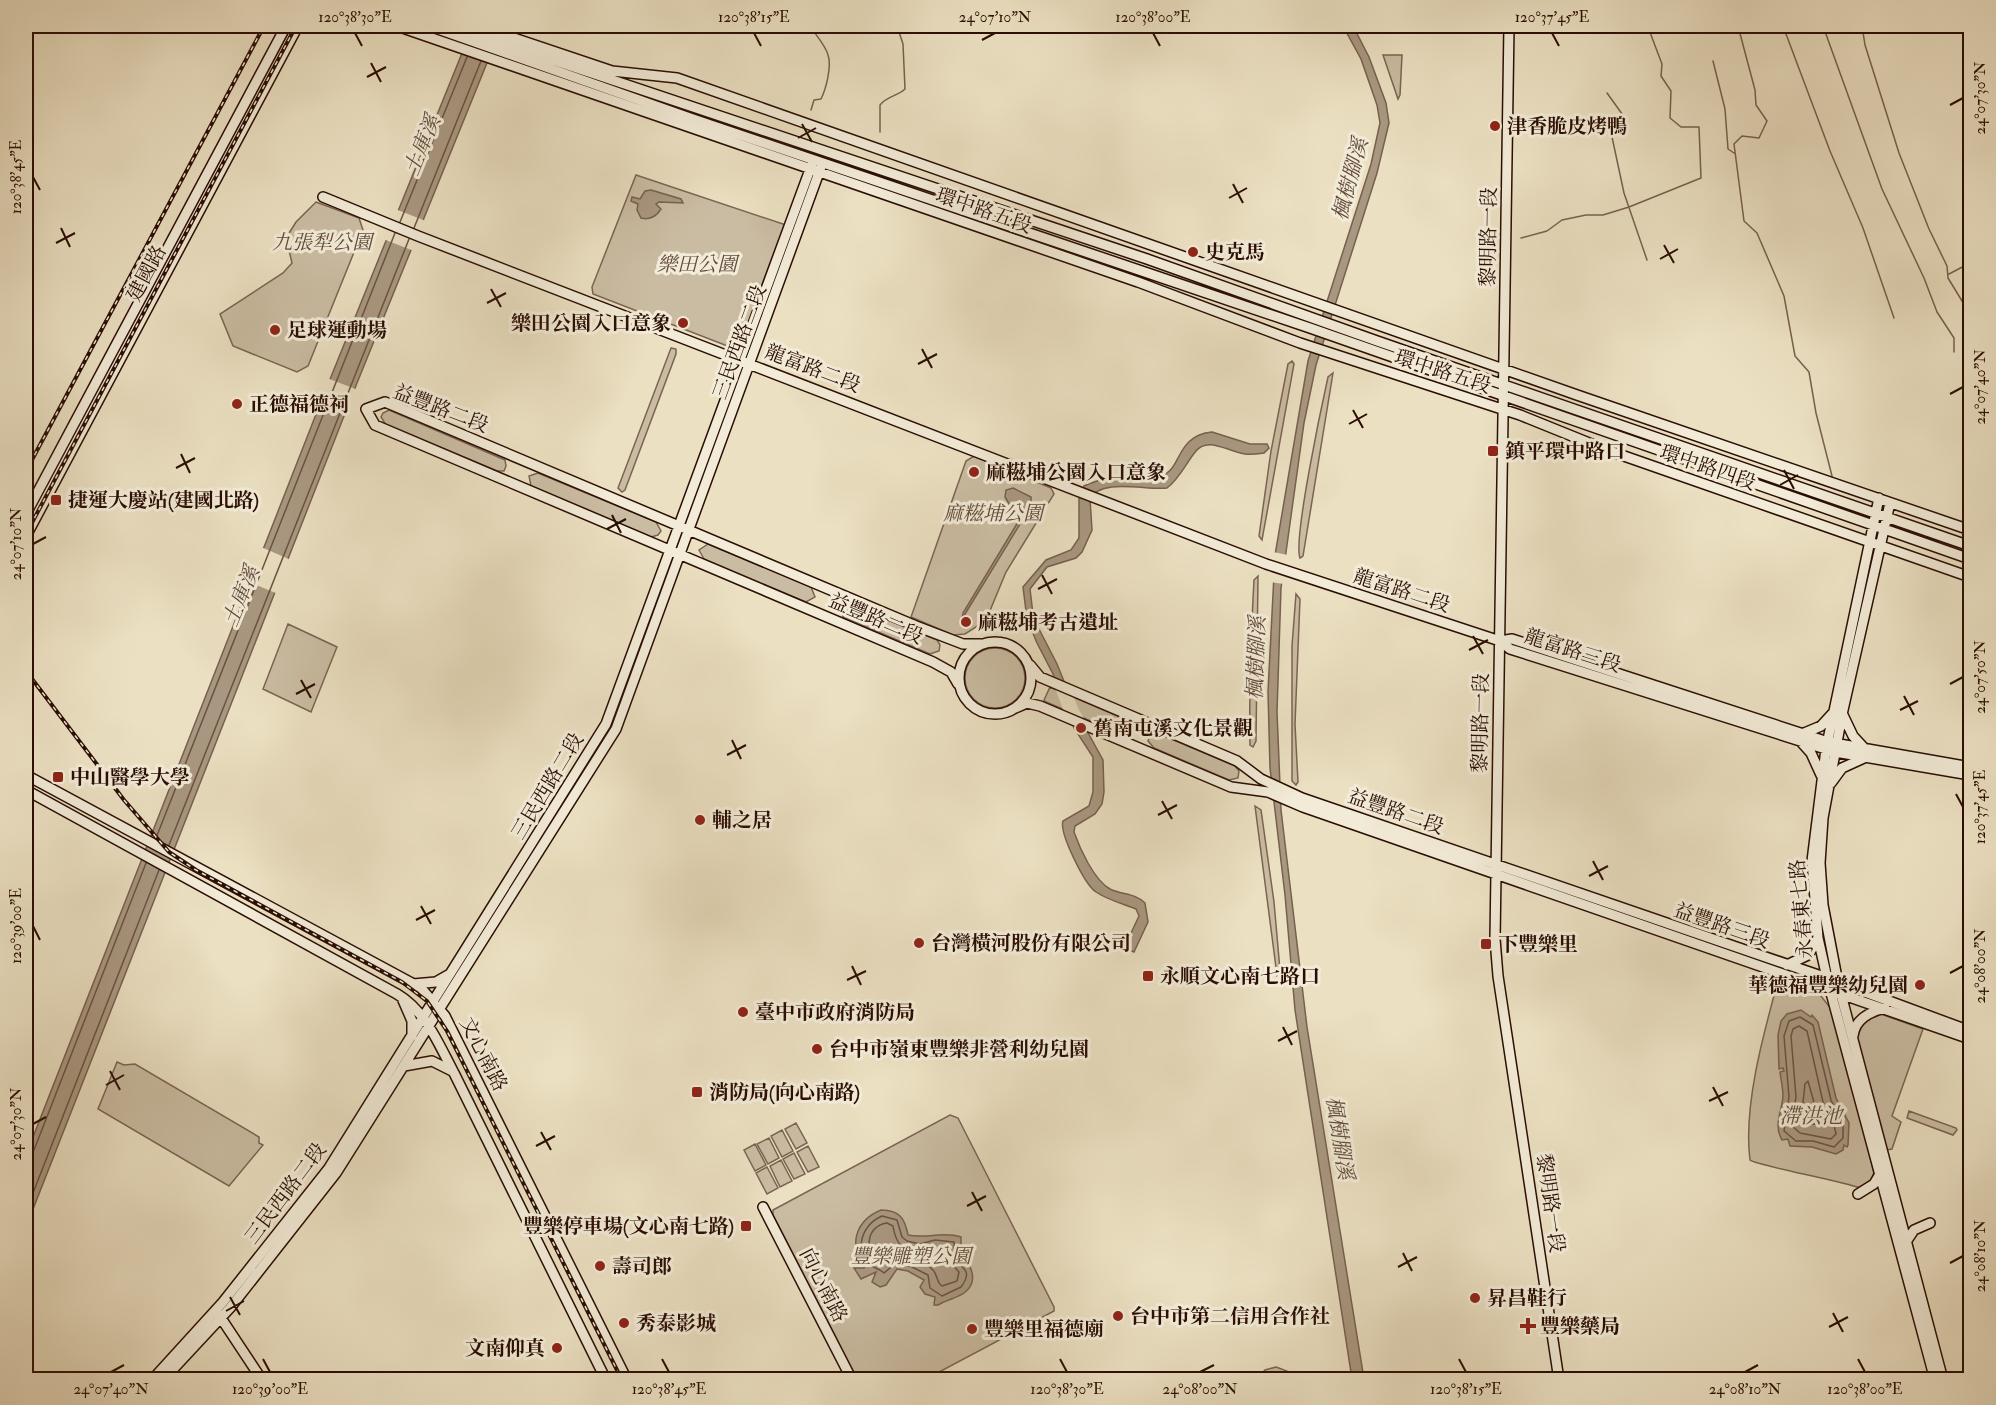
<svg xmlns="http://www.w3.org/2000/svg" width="1996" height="1405" font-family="'IM FELL Double Pica','Noto Serif TC',serif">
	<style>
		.park { fill: #cabca2; stroke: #7a6452; stroke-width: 1.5 }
		.water { fill: #a99881; stroke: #76604f; stroke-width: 1.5 }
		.pier { fill: #ebe0c2 }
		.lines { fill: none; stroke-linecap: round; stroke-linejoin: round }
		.shore { stroke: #6a5242; stroke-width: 1.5 }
		.stream { stroke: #76604f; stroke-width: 1.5 }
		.secondary-casing { stroke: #2a0d03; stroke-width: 12 }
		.secondary { stroke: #f2ebd7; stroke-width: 9 }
		.rail-casing { stroke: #2a0d03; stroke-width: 4 }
		.rail { stroke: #f2ebd7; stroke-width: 1.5; stroke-dasharray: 4.5; stroke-linecap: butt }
		.ticks { fill: none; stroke: #2a0d03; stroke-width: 2 }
		.poi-dot { fill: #8f2418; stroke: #f2ebd7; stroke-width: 2 }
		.labels { text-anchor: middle; stroke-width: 6; stroke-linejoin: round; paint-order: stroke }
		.poi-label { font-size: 20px; font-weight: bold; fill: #2a0d03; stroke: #f2ebd7; text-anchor: start }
		.street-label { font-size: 20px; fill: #2a0d03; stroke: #f2ebd7 }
		.park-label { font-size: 20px; font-style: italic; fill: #624a3b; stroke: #f2ebd7 }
		.water-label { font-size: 21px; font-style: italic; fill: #634c3c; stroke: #f2ebd7 }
		.neatline { fill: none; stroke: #2a0d03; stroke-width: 2 }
		.ticks-label { font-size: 15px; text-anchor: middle; fill: #2a0d03 }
	</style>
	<rect width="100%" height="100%" fill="#ebe0c2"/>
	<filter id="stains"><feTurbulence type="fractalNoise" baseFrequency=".00333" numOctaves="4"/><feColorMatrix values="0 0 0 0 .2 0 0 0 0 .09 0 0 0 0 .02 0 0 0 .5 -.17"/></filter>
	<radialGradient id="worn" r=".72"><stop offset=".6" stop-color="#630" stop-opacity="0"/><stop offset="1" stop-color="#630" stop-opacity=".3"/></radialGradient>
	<path class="park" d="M1383,55H1402L1400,95L1398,99Z
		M636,175L786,225L740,347H730L593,294L592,287Z
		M316,202L359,218L363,230L308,366L297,372L233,346L220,314L283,273L292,263L286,238L296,222Z
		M671,348L676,349V354L625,490L622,492L618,488Z
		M1292,361L1294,364L1262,540L1259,536L1271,451L1288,364Z
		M1333,373L1303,556L1300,558C1293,540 1322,404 1328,377Z
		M389,410L505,460L506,466L504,471H497L386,425L381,417L383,413Z
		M974,456L1051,488L1054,494L1006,572L989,613L976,627L965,634L953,635L911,617L966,461Z
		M538,473L656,522L661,531L658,535L651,537L531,486L529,476Z
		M708,544L811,587L815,597L806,602L704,559L699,550Z
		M1258,576L1256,741L1253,747L1250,745C1249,690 1251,635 1254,580Z
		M1296,594L1300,599L1295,724L1298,782L1296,785L1292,781V646Z
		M845,605H851L937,640L940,645L939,651L930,654L843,617L841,609Z
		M288,624L337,647L311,712L263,689Z
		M965 678a30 30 0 1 1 60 0a30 30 0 1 1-60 0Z
		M1050,687L1127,720L1131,725L1130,732L1121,734L1046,702L1044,700Z
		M1157,733L1235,766L1239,771L1238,778L1229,780L1154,748L1148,741L1150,736Z
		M1255,806L1261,810L1274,902L1280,970L1277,975Z
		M1782,977L1817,991L1832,1010L1874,1172L1870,1183L1860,1188C1843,1181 1754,1165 1750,1160C1743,1106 1764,1032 1778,981Z
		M1878,1013L1923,1029L1892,1116L1901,1122L1892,1149L1886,1150L1857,1036C1860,1024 1867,1018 1878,1013Z
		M117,1062L124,1065L135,1064L259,1137V1143L263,1145L229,1186L98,1109Z
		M1909,1111L1956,1128L1957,1130L1953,1135L1907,1118Z
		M950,1115L958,1118L1054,1307V1311L926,1379H857L773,1215V1210Z
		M796,1123L807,1143L796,1149L785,1129Z
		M782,1130L793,1151L782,1157L771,1136Z
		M769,1138L779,1158L768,1164L757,1144Z
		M755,1144L766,1165L755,1171L744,1150Z
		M808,1146L819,1167L808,1172L797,1152Z
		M794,1153L805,1174L794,1179L783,1159Z
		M781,1160L792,1181L780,1187L770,1166Z
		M767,1167L778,1188L767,1194L756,1173Z
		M1276,1367L1287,1371L1292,1379L1275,1375L1267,1379H1257L1265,1370Z"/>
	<path class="water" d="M473,26H502L357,383L26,1227V1155L322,399Z
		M1343,26H1353L1369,57L1386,103L1389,123L1377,173L1316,365L1304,423L1281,588L1277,712L1281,810L1307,1027L1364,1379H1352L1295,1010L1285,895L1270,768L1268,692L1275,555L1308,361L1371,164L1380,123L1377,105L1361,59Z
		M651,190L681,199L683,203L659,202L656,204L661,209C656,217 649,220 641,218L637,210L638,204L631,201L632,197L640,199L645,191Z
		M1212,432L1250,444H1267L1269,448L1264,453C1257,454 1251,455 1245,454C1229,452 1208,436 1196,451C1186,463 1180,478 1167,488C1148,491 1101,477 1090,499L1092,530L1082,552L1076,558L1047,567L1030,589L1033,614L1039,629L1057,664L1076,711L1103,760L1104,792L1102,804L1095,814L1075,826L1074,832C1080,849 1094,880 1110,889C1122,895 1135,893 1145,903L1148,922L1134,952L1124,948L1139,916L1136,909C1123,904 1108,900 1096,892C1085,885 1059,833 1063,821L1089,806L1093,792V757L1074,728L1053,674L1037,643L1027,619L1023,587L1046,560L1071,550L1079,538V495L1084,486C1101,478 1121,475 1139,474C1146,473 1155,477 1162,475C1181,471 1176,435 1212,432Z
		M1013,488L1031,497V507L1037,511L1034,515L1028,511L962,619L963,613L1024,512L1017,502L1016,508L1011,507L1005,497L1006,490Z
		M1801,1010L1811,1017L1812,1015L1818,1022L1836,1098L1849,1123L1848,1145L1847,1147L1844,1145L1843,1150L1836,1154L1812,1147L1790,1146L1788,1139L1782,1140C1773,1125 1782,1112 1783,1096C1783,1088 1781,1080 1780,1072L1784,1071L1783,1068L1779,1069L1778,1035L1781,1021L1787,1014Z
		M881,1210C900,1210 905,1219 908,1235C926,1239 943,1231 961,1237V1256C972,1265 979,1282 964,1293C957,1298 946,1300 938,1305H934L935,1297L925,1294L920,1287L924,1280L908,1271L897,1269L886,1285L880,1287L872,1282L876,1272L861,1279L854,1268H864L865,1265C847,1244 857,1220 881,1210Z"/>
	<path class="pier" d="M395,209L426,221L414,251L383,239Z
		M327,378L358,390L347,416L317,404Z
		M261,547L291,560L278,594L247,581Z
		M1273,552L1288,555L1284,584L1270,582Z
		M1050,675L1068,683L1079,710L1093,734L1069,725Z"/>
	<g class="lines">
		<path class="shore" d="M400,222L467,57
			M414,228L481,61
			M156,838L395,233
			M169,845L409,239
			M1800,1017L1813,1025L1831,1100L1843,1125V1138L1834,1147L1813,1141H1796L1784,1131L1789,1097L1784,1036L1789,1021Z
			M1799,1026L1807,1031L1823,1102L1833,1120L1836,1134L1831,1139L1800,1133L1791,1125L1796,1097L1791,1036L1793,1029Z
			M1808,1081L1815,1106L1824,1122L1822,1126L1801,1121L1805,1084Z
			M26,1154L34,1150L146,863
			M26,1211L159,870
			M882,1216L897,1220L902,1237L907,1241L920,1244L935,1240L954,1242C955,1246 953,1252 955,1257C961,1270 974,1269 961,1287L942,1296L930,1288L928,1275L910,1266L896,1263L884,1273C880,1269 876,1269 872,1266C852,1252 862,1224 882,1216Z
			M887,1223L893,1226C899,1264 922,1244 946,1249L950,1262L959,1272L957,1281L942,1286C936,1282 938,1275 933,1270C921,1257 898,1253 883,1261C863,1255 865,1226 887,1223Z"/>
		<path class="stream" d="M810,26C815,34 826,46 828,55C832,66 826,89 821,99L814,100L811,110
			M1738,26L1755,90L1756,105L1767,121L1759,138L1742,136L1734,144L1744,221L1757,233L1784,296L1795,356L1809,372L1816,413L1832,476
			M1783,26L1830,151L1863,228L1894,318
			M1823,26L1882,189L1924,278L1937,312L1954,338V352
			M1862,26L1865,45L1899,153L1929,229L1947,266L1948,278L1970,314
			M1713,61L1725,109L1728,149L1734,153
			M1607,93L1625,118L1612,137L1624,193L1647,260
			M880,132V105C887,96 898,96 905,89L903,44L897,26
			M1521,238L1547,231L1562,220L1586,215H1603L1629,207L1701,178L1699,127H1681L1670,118L1671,91L1661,76L1662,64L1651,35V26
			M1949,274L1970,263"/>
		<g class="secondary-casing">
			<path id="secondary" d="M397,26L1138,282L1300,343L1520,415L1604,449L1970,577
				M429,26L693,119L1310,328L1970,559
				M451,26L1147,259L1377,341L1970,546
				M478,26L612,71L677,78L1577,395L1970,530
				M1509,26L1495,939L1498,976L1559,1380
				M323,197L418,236L1266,564L1500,641L1510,649L1835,752L1970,775
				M1879,498L1826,749L1812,861L1818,938L1827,978L1935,1380
				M1890,503L1843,710L1823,818L1820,863L1823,905L1838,983L1943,1380
				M26,514L286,26
				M26,536L298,26
				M1500,641L1512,639L1828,742L1970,767
				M959 678a36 36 0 1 1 72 0a36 36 0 1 1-72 0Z
				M1030,665L1040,677L1237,761L1261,779L1302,798L1827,978L1970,1031
				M958,684L951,672L933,662L375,425L366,409L385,402L916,626L963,644H980
				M1011,710L1027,703L1040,706L1231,787L1268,792L1303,807L1970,1039
				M1843,715L1853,736L1866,750
				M1802,734L1821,726L1832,714
				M1802,743L1811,753L1821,775
				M26,775L421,988L445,1016L627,1380
				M1831,783L1842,768L1864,758
				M26,790L397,994C426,1011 439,1045 454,1073L606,1380
				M1787,965L1808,955L1818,938
				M413,984L436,982L450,974
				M402,998L412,1021V1036
				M1853,1036C1855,1019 1869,1012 1885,1008
				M404,1066L432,1061L452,1071
				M1858,1194L1874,1184L1880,1174
				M763,1207L852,1380
				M1906,1242L1914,1230L1930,1223
				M219,1315L262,1380
				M152,1380L223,1302L329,1168L606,724L812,164
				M163,1380L230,1308L336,1173L616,729L821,167"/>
		</g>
		<use href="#secondary" class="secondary"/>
		<g class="rail-casing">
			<path id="rail" d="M26,471L264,26
				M26,534L296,26
				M26,671L124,800L169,852L196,870L402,982L427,1001L447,1031L622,1380"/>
		</g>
		<use href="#rail" class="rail"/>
	</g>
	<path class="ticks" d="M355,33L362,46M754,33L761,46M1153,33L1160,46M1552,33L1559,46M982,40L995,33M371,63L381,82M367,77L386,67M1950,105L1963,98M802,124L812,142M798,138L816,128M33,177L40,190M1233,184L1243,203M1229,198L1247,188M61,228L70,247M56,243L75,233M1664,245L1674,263M1660,259L1678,249M491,289L501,307M487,303L506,293M922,349L932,368M918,364L937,354M1950,394L1963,387M1353,410L1363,428M1349,424L1367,414M181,454L190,473M176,468L195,458M1784,470L1794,489M1780,485L1798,475M612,515L621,533M607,529L626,519M33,544L46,537M1042,575L1052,594M1038,589L1057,579M1473,636L1483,654M1469,650L1488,640M301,680L311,698M1950,684L1963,677M296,694L315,684M1904,696L1914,715M1900,710L1918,701M732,740L741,759M727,755L746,745M1956,794L1963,807M1162,801L1172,819M1158,815L1177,805M1593,861L1603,880M1589,876L1608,866M421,906L431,924M416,920L435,910M33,926L40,940M852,966L861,985M1950,973L1963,966M847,980L866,971M1283,1027L1292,1045M1278,1041L1297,1031M110,1071L120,1090M106,1085L124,1075M1713,1087L1723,1106M1709,1101L1728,1092M33,1124L46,1117M541,1132L551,1150M536,1146L555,1136M972,1192L982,1211M967,1206L986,1196M1403,1253L1412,1271M1950,1263L1963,1256M1398,1267L1417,1257M230,1297L240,1315M226,1311L244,1301M1833,1313L1843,1332M1829,1327L1848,1317M263,1359L270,1372M662,1359L669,1372M1060,1359L1067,1372M1459,1359L1466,1372M1858,1359L1865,1372M111,1372L124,1365M1200,1372L1214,1365M1745,1372L1758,1365"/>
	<g class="poi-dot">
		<circle cx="1495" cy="126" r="6"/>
		<circle cx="1193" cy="252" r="6"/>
		<circle cx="683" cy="323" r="6"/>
		<circle cx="275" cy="330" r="6"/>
		<circle cx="237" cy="404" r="6"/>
		<rect x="1487" y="445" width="12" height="12" rx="3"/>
		<circle cx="974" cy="472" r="6"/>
		<rect x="50" y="494" width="12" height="12" rx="3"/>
		<circle cx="966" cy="622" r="6"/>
		<circle cx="1081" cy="728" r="6"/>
		<rect x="52" y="771" width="12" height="12" rx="3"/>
		<circle cx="700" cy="820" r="6"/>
		<circle cx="919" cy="943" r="6"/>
		<rect x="1480" y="938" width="12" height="12" rx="3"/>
		<rect x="1142" y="970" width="12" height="12" rx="3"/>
		<circle cx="1920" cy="985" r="6"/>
		<circle cx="743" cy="1012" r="6"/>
		<circle cx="817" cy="1049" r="6"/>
		<rect x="691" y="1086" width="12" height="12" rx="3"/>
		<rect x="740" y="1220" width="12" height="12" rx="3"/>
		<circle cx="600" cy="1266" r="6"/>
		<circle cx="1475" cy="1298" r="6"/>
		<circle cx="1118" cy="1316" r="6"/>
		<circle cx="624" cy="1323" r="6"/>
		<path d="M1525 1317h6v6h6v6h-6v6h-6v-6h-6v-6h6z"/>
		<circle cx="972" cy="1329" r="6"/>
		<circle cx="557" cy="1348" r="6"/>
	</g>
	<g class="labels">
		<g class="poi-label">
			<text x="1507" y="133">津香脆皮烤鴨</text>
			<text x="1205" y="259">史克馬</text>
			<text x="671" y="330" text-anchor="end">樂田公園入口意象</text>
			<text x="287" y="337">足球運動場</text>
			<text x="249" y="411">正德福德祠</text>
			<text x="1505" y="458">鎮平環中路口</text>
			<text x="986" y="479">麻糍埔公園入口意象</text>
			<text x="68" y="507">捷運大慶站(建國北路)</text>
			<text x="978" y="629">麻糍埔考古遺址</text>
			<text x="1093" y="735">舊南屯溪文化景觀</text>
			<text x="70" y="784">中山醫學大學</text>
			<text x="712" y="827">輔之居</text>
			<text x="931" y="950">台灣橫河股份有限公司</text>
			<text x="1498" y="951">下豐樂里</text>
			<text x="1160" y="983">永順文心南七路口</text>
			<text x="1908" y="992" text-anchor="end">華德福豐樂幼兒園</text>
			<text x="755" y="1019">臺中市政府消防局</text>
			<text x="829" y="1056">台中市嶺東豐樂非營利幼兒園</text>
			<text x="709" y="1099">消防局(向心南路)</text>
			<text x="734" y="1233" text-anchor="end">豐樂停車場(文心南七路)</text>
			<text x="612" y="1273">壽司郎</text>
			<text x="1487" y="1305">昇昌鞋行</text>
			<text x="1130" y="1323">台中市第二信用合作社</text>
			<text x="636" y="1330">秀泰影城</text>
			<text x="1540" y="1333">豐樂藥局</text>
			<text x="984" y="1336">豐樂里福德廟</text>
			<text x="545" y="1355" text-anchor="end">文南仰真</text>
		</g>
		<g class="street-label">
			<text transform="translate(984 210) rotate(19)" y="7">環中路五段</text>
			<text transform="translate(1488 237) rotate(-89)" y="7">黎明路一段</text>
			<text transform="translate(146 273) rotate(-62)" y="7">建國路</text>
			<text transform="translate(739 342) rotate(-70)" y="7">三民西路二段</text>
			<text transform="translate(813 368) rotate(21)" y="7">龍富路二段</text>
			<text transform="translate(1443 371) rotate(18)" y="7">環中路五段</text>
			<text transform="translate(441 408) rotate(21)" y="7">益豐路二段</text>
			<text transform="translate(1708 467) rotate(19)" y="7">環中路四段</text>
			<text transform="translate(1402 590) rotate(18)" y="7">龍富路二段</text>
			<text transform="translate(876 618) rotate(23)" y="7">益豐路二段</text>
			<text transform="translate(1573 650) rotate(18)" y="7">龍富路三段</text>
			<text transform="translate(1480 723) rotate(-89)" y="7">黎明路一段</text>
			<text transform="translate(547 786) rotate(-59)" y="7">三民西路二段</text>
			<text transform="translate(1396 811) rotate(19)" y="7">益豐路二段</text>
			<text transform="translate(1801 909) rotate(-95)" y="7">永春東七路</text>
			<text transform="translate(1722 925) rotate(19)" y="7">益豐路三段</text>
			<text transform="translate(484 1054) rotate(63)" y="7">文心南路</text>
			<text transform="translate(285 1193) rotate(-53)" y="7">三民西路二段</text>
			<text transform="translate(1551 1203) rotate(82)" y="7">黎明路一段</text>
			<text transform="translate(824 1285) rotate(63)" y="7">向心南路</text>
		</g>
		<g class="park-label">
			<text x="322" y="249">九張犁公園</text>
			<text x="697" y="271">樂田公園</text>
			<text x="993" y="520">麻糍埔公園</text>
			<text x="911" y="1263">豐樂雕塑公園</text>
		</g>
		<g class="water-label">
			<text transform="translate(422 145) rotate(-68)" y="7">土庫溪</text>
			<text transform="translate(1350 179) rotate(-75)" y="7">楓樹腳溪</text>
			<text transform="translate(241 596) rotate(-68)" y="7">土庫溪</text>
			<text transform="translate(1256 658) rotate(-88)" y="7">楓樹腳溪</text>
			<text x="1811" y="1123">滯洪池</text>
			<text transform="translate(1340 1138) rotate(81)" y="7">楓樹腳溪</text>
		</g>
	</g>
	<rect width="1996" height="1405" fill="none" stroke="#ebe0c2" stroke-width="66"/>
	<rect x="33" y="33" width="1930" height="1339" class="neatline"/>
	<g class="ticks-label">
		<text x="355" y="22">120°38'30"E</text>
		<text x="754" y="22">120°38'15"E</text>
		<text x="995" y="22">24°07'10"N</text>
		<text x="1153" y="22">120°38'00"E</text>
		<text x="1552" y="22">120°37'45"E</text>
		<text transform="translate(1980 98) rotate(-90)" y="5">24°07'30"N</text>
		<text transform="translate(16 177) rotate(-90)" y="5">120°38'45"E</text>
		<text transform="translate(1980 387) rotate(-90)" y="5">24°07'40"N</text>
		<text transform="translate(16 544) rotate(-90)" y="5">24°07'10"N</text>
		<text transform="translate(1980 677) rotate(-90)" y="5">24°07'50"N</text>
		<text transform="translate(1980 807) rotate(-90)" y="5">120°37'45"E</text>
		<text transform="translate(16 926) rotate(-90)" y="5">120°39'00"E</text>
		<text transform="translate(1980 966) rotate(-90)" y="5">24°08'00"N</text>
		<text transform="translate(16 1124) rotate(-90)" y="5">24°07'30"N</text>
		<text transform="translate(1980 1256) rotate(-90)" y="5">24°08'10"N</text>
		<text x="111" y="1394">24°07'40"N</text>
		<text x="270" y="1394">120°39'00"E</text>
		<text x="669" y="1394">120°38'45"E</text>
		<text x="1067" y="1394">120°38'30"E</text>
		<text x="1200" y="1394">24°08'00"N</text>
		<text x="1466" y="1394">120°38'15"E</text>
		<text x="1745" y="1394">24°08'10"N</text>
		<text x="1865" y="1394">120°38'00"E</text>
	</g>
	<rect width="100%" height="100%" filter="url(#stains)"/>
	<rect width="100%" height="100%" fill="url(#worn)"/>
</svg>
